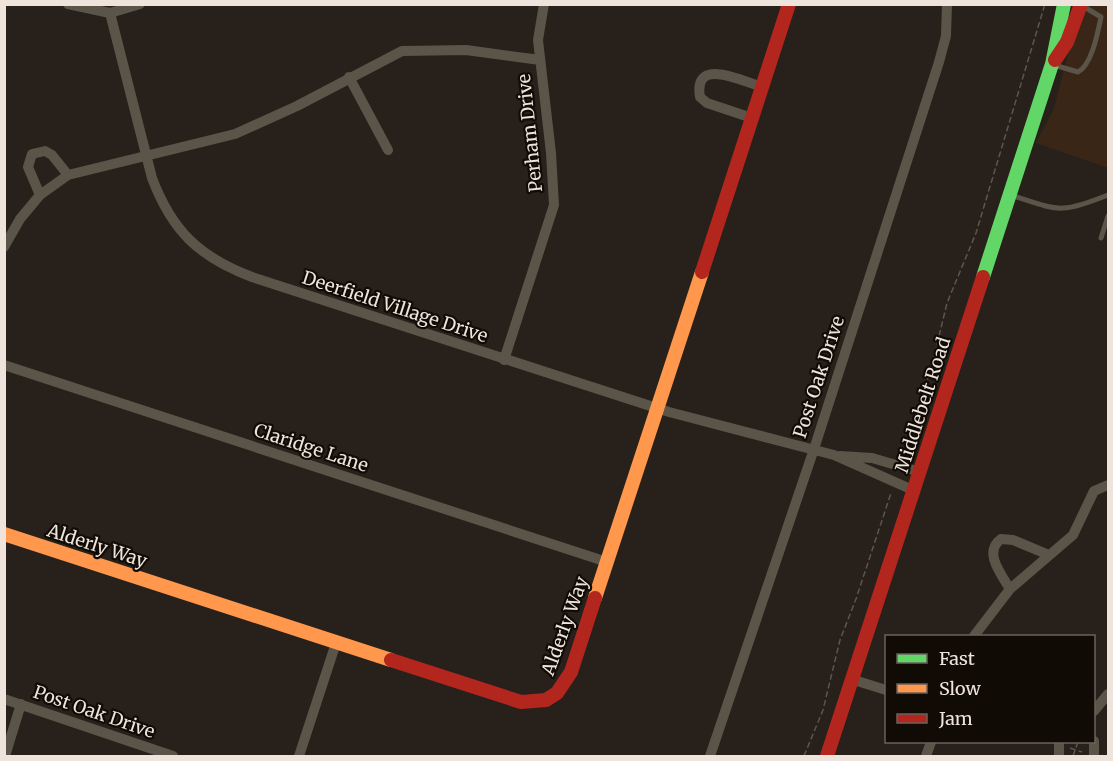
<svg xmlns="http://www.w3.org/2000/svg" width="1113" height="761" font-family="Merriweather,serif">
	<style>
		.built { fill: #392617 }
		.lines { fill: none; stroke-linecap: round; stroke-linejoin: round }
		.path { stroke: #5c564d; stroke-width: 1.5; stroke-dasharray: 6 3; stroke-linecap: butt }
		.lane { stroke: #5a5449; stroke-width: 5 }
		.street { stroke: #5a5449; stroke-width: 10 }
		.fast { stroke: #63d668; stroke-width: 14 }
		.slow { stroke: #ff974d; stroke-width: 14 }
		.jam { stroke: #b3261e; stroke-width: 14 }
		.labels { text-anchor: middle; stroke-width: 4.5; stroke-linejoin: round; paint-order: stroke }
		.street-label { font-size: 18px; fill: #efe4dc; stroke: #110b06 }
	</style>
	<rect width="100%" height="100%" fill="#28201a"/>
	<path class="built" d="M1086,5H1108V168L1036,143L1054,108L1069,50Z"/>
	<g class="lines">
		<path class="path" d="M904,457L933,361L947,303L976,233L1045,4
			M1070,748L1082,752
			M804,756L823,710L840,640L856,599L891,493
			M1073,756L1078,742"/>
		<path class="lane" d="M1054,65L1078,72C1092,65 1098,31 1101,17L1081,5
			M1011,195C1060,211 1059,214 1108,195
			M1101,238L1108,216"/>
		<path class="street" d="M68,4L110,13L140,4
			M110,13L152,178C172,231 199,257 252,277L669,412L834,455L915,491
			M349,77L388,150
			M752,118L707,103L700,97C693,56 742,81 762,87
			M40,195L28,167L32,154L45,151L52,155L68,175
			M4,247L20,219L40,195L68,175L235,134L297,106L402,51L466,50L540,60
			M504,360L554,205L551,153L538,40L544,4
			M4,365L607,562
			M840,456L872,458L920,472
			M1010,589C1001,574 983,552 1001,539L1013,540L1049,555
			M974,636L1010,589L1073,535L1094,491L1108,485
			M854,680L886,690
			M4,699L173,756
			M1094,711L1108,694
			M1094,741V756
			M5,756L21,704
			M299,756L336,643
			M710,756L814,449L939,62L946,36L947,4
			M926,756L931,742
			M1059,756V742"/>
		<path class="fast" d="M983,277L1052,64L1064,4"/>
		<path class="slow" d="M4,534L391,660
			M595,598L702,272"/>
		<path class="jam" d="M1055,60L1067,42L1081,4
			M702,272L789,4
			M391,660L521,702L546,700L557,693L571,672L595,598
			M827,756L983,277"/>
	</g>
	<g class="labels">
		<g class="street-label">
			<text transform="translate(530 133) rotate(-96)" y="6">Perham Drive</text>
			<text transform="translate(395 307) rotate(18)" y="6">Deerfield Village Drive</text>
			<text transform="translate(819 377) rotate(-72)" y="6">Post Oak Drive</text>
			<text transform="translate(923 405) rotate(-72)" y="6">Middlebelt Road</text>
			<text transform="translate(311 448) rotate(18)" y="6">Claridge Lane</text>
			<text transform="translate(97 546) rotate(18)" y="6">Alderly Way</text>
			<text transform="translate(565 626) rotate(-70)" y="6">Alderly Way</text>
			<text transform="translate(94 712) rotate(19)" y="6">Post Oak Drive</text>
		</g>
	</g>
	<rect width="1113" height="761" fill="none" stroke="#efe4dc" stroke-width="12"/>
	<rect x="885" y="635" width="210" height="108" fill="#110b06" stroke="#6a625c" stroke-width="1.5"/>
	<rect x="897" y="654" width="30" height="9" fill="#63d668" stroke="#6a625c" stroke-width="1.5"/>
	<text x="939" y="665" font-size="18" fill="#efe4dc">Fast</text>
	<rect x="897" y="684" width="30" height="9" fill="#ff974d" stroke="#6a625c" stroke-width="1.5"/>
	<text x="939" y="695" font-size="18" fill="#efe4dc">Slow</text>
	<rect x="897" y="714" width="30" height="9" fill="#b3261e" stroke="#6a625c" stroke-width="1.5"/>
	<text x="939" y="725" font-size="18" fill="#efe4dc">Jam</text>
</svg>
